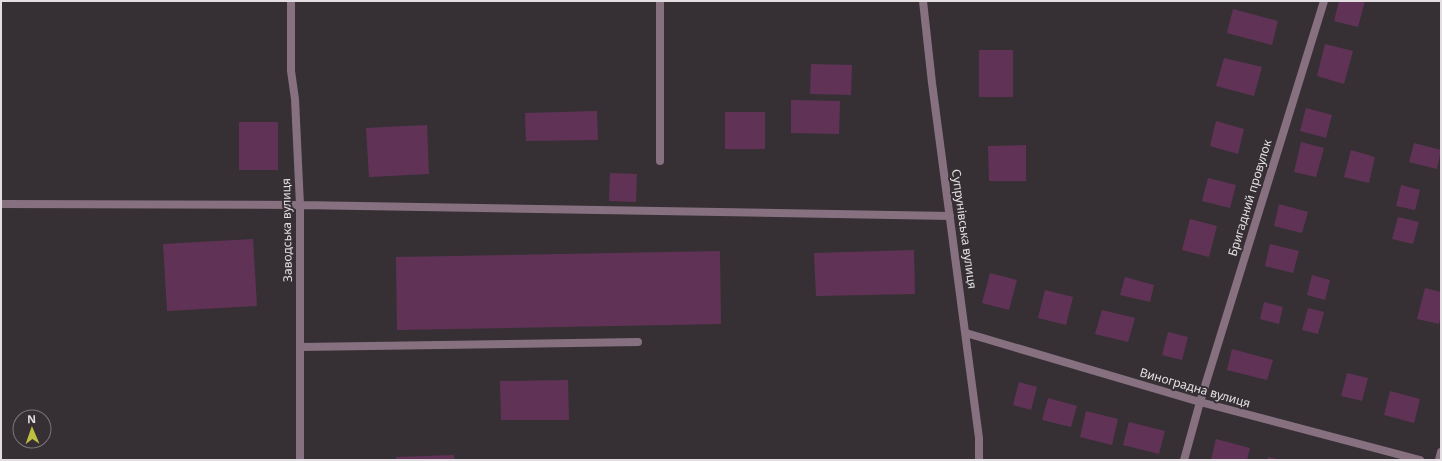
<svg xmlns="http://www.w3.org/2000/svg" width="1442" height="461" font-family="'Noto Sans',sans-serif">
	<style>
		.building { fill: #603356 }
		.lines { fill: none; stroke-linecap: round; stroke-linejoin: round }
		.lane { stroke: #877181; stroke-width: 8 }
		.street { stroke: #877181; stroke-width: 8 }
		.labels { text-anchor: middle; stroke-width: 4; stroke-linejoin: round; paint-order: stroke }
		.street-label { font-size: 12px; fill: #e2dee1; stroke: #363034 }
	</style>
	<rect width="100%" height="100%" fill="#363034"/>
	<path class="building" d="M1339,1H1365L1358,27L1334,21Z
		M1233,9L1278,21L1272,45L1227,33Z
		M1325,44L1353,51L1344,84L1317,76Z
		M979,50H1013V97H979Z
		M1224,58L1262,67L1254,96L1216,86Z
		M811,64L852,65L851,95L810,94Z
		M791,100L840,101L839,134L791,133Z
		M1306,108L1332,115L1326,138L1300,131Z
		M597,111L598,140L526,141L525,113Z
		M725,112H765V149H725Z
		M1216,121L1244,129L1238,154L1210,146Z
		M239,122H278V170H239Z
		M427,125L429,174L369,177L366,128Z
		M1301,142L1324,148L1316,177L1294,172Z
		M1414,143L1441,150L1437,169L1409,162Z
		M1026,145V181H989L988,146Z
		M1351,150L1375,157L1369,183L1344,177Z
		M610,173L637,174L636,202L609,201Z
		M1208,178L1236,185L1230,208L1202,201Z
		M1401,185L1420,190L1415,210L1396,206Z
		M1279,204L1308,212L1302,233L1274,226Z
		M1398,217L1419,222L1413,244L1392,239Z
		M1190,219L1217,226L1209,257L1182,250Z
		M253,239L257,306L167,311L163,244Z
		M1270,244L1299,251L1293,273L1265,266Z
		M914,250L915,294L816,296L814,253Z
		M720,251L721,324L397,330L396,257Z
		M990,273L1017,280L1009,310L982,303Z
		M1312,275L1330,280L1325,300L1307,295Z
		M1125,277L1154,285L1150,302L1120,295Z
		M1425,288L1441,292V315L1439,324L1417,319Z
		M1045,290L1073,297L1066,325L1038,318Z
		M1264,302L1283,307L1279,324L1260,319Z
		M1308,308L1324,312L1318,334L1302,330Z
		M1102,310L1135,318L1128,342L1095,334Z
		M1168,332L1188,337L1182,360L1162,355Z
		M1232,349L1273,360L1267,380L1227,370Z
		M1347,373L1368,378L1362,401L1341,396Z
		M568,380L569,420H501L500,381Z
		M1019,382L1037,387L1031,410L1013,405Z
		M1390,391L1420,399L1414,423L1384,415Z
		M1048,398L1077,406L1071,427L1042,420Z
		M1086,411L1118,419L1112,445L1080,437Z
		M1129,422L1165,431L1159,454L1123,445Z
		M1216,439L1250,448L1247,460H1211Z
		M454,455V460H396V457Z
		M1268,457L1277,459V460H1267Z"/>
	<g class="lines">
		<path class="lane" d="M660,1V161
			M300,347L638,342"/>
		<path class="street" d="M291,1V71L295,99L300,205V460
			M923,1L932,83L979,438V460
			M1,204L300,205L950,216
			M966,333L1200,402L1420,460
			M1184,460L1200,402L1324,1
			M1439,460L1441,452"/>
	</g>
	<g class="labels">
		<g class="street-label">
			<text transform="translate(1250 198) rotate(-73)" y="4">Бригадний провулок</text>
			<text transform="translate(964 229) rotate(82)" y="4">Супрунівська вулиця</text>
			<text transform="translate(287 230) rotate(-91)" y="4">Заводська вулиця</text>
			<text transform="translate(1195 388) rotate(16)" y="4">Виноградна вулиця</text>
		</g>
	</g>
	<rect width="1442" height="461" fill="none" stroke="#e2dee1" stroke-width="4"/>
	<g transform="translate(32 429) rotate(358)"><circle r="19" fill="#363034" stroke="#7b7679"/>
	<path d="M0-3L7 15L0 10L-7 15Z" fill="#bebf42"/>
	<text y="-6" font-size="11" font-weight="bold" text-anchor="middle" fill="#e2dee1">N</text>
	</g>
</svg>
